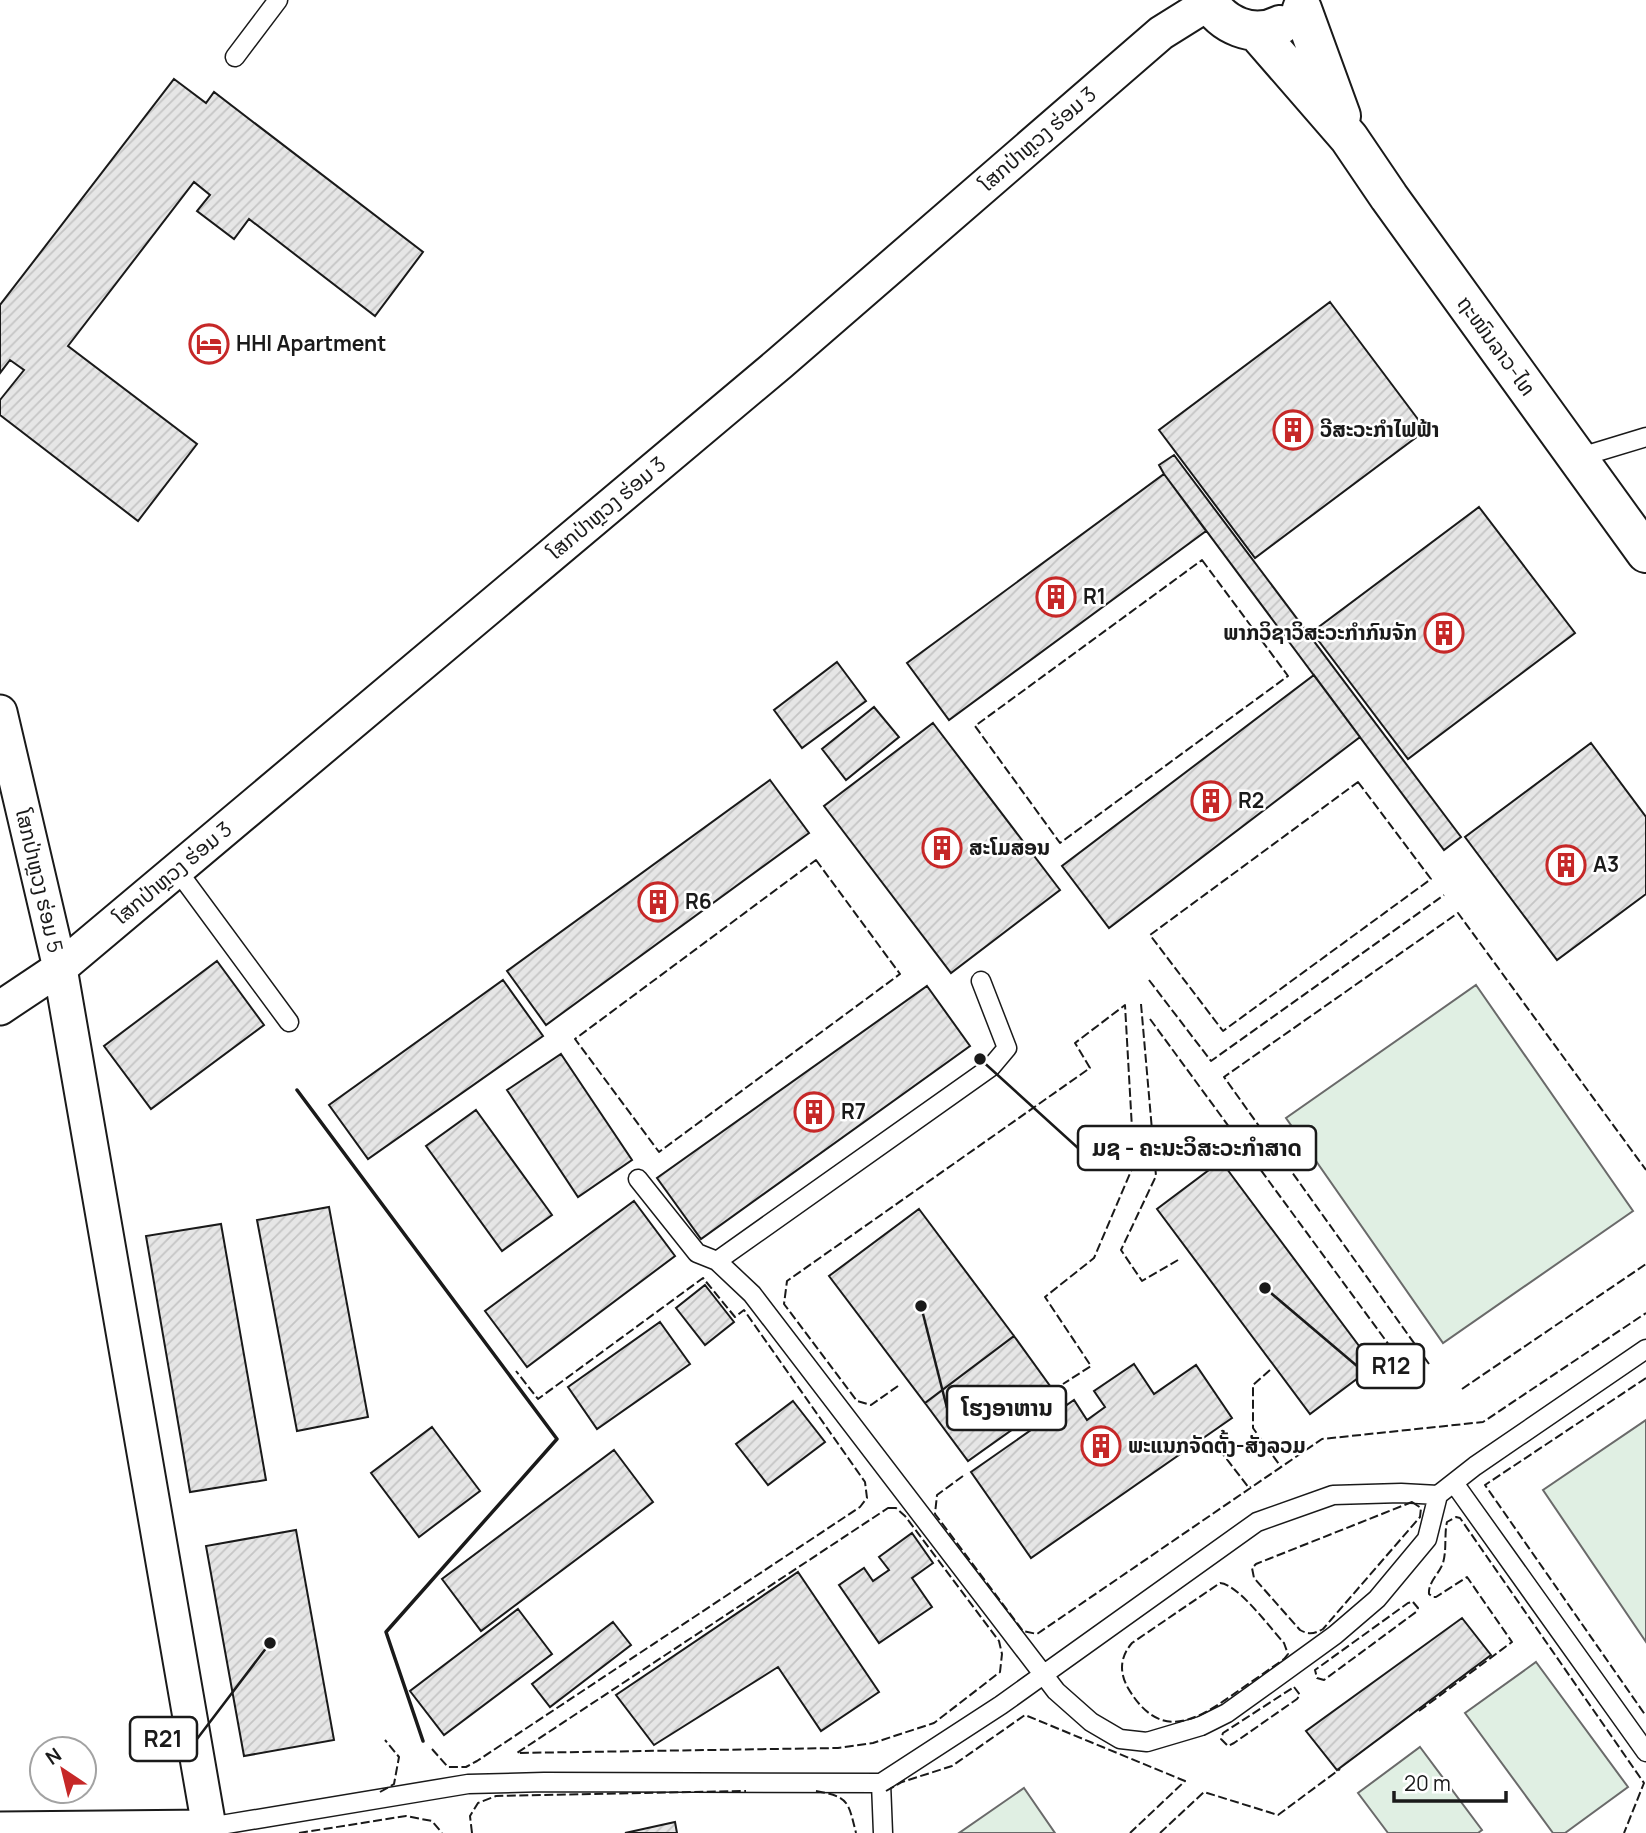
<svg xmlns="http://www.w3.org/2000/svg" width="1646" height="1833" font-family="Manrope,'Noto Sans Lao',sans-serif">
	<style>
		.pitch { fill: #e0efe3; stroke: #6a6a6a; stroke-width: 2 }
		.building { fill: url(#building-hatch); stroke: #1a1a1a; stroke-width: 2 }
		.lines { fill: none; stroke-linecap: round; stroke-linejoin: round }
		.service-casing { stroke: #1a1a1a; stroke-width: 21 }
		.minor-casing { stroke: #1a1a1a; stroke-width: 37 }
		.tertiary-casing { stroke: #1a1a1a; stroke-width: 42 }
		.service { stroke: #fff; stroke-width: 18 }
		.minor { stroke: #fff; stroke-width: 33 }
		.tertiary { stroke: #fff; stroke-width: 38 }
		.fence { stroke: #1a1a1a; stroke-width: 2; stroke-dasharray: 9 3.5; stroke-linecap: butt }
		.wall { stroke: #1a1a1a; stroke-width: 3.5 }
		.labels { text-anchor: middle; stroke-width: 5; stroke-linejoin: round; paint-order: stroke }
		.street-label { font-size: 21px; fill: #1a1a1a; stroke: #fff }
		.poi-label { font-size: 21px; font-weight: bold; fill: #1a1a1a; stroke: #fff; text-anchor: start }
		.leader { fill: none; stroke: #1a1a1a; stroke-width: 2.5 }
		.callout-dot { fill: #1a1a1a; stroke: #fff; stroke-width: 2.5 }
		.callout { fill: #fff; stroke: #1a1a1a; stroke-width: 2.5 }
		.callout-label { font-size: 23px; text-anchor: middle; font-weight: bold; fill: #1a1a1a }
	</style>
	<defs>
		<pattern id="building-hatch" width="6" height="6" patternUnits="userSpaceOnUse" patternTransform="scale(1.75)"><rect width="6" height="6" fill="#e6e6e6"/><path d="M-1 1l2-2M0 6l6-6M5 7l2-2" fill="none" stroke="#c5c5c5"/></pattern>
	</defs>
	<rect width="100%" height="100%" fill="#fff"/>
	<path class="pitch" d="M1476,985L1633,1211L1443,1343L1286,1118Z
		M1646,1420V1642L1543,1490Z
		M1536,1662L1628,1787L1565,1833H1553L1465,1713Z
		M1420,1747L1482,1830L1478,1833H1388L1358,1793Z
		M1024,1788L1055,1833H959Z"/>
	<path class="building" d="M174,79L206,103L214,92L423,252L375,316L249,219L234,239L197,211L210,195L194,182L68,346L197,444L138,521L0,415V400L24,370L10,360L0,373V305Z
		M1330,302L1426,430L1255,558L1159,430Z
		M1174,455L1461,837L1444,850L1164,474L1159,465Z
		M1164,474L1206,531L949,720L907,663Z
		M1479,507L1575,633L1408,759L1312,632Z
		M837,662L866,701L802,748L774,710Z
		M1314,675L1360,737L1109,928L1062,866Z
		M874,707L899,737L846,780L822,749Z
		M933,723L1060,890L951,973L824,806Z
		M1591,743L1646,817V894L1557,960L1465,837Z
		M770,780L809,833L546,1025L507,971Z
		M217,961L264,1025L151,1109L104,1046Z
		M503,980L543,1036L368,1159L329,1105Z
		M927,986L970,1046L701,1239L657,1178Z
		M561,1054L632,1160L578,1197L507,1090Z
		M476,1110L552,1215L502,1251L426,1146Z
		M1221,1161L1374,1366L1310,1414L1157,1209Z
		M634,1201L675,1256L527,1367L485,1311Z
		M329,1207L368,1417L297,1431L257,1220Z
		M919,1209L1014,1336L925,1403L829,1276Z
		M221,1224L266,1480L190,1492L146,1236Z
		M705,1285L734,1322L705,1345L676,1308Z
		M660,1322L690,1364L597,1429L568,1387Z
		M1014,1336L1058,1397L968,1461L925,1403Z
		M1134,1364L1154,1394L1196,1365L1232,1418L1031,1558L971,1472L1074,1400L1087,1420L1105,1407L1094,1391Z
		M793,1401L825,1442L768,1485L736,1444Z
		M432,1427L480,1491L419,1537L371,1473Z
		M614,1450L653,1502L481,1631L442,1579Z
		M296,1530L334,1740L244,1756L206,1546Z
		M912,1533L933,1563L912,1578L932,1607L879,1643L839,1585L864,1568L873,1581L889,1570L879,1557Z
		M798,1572L879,1692L821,1731L778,1667L654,1745L616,1695Z
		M518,1609L552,1654L444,1735L410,1691Z
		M1462,1618L1491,1655L1337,1770L1306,1731Z
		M613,1622L631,1645L550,1707L532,1684Z
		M675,1822L677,1833H625Z"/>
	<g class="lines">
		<g class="service-casing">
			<path id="service" d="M235,57L278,0
				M1577,458L1646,437
				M177,870L289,1022
				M638,1179L697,1253L717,1261L752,1294L1056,1691L1091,1722L1120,1739L1147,1742L1201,1726L1227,1713L1259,1690L1335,1635L1377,1599L1427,1539L1438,1495
				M717,1261L991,1067L1007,1048L981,981
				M1454,1483L1646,1752
				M881,1783L883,1833
				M205,1832L209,1827L468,1784L544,1782L881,1783L1001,1705L1257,1522L1333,1495L1401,1493L1438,1495L1475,1466L1646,1349"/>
		</g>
		<g class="minor-casing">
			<path id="minor" d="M0,712L60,968L209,1827L0,1829
				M0,1008L60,968L780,363L1161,33L1209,3"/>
		</g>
		<g class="tertiary-casing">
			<path id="tertiary" d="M1208,0C1222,25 1253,39 1280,25
				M1302,9L1341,116
				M1256,31L1349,138L1389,197L1646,553"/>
		</g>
		<use href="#service" class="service"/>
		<use href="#minor" class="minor"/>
		<use href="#tertiary" class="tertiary"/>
		<path class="fence" d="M1202,560L1288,676L1060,843L975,726Z
			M1358,782L1431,879L1223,1031L1150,935Z
			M816,860L900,974L659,1152L575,1039Z
			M1149,980L1211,1061L1444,895
			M1141,1004L1156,1176L1121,1250L1142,1281L1178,1260
			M1150,1019L1414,1379
			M1429,1364L1224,1077L1458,913L1646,1170
			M1270,1370L1253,1385V1428L1281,1467L1280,1468
			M1646,1378L1485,1485L1646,1716
			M898,1386L871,1405L857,1401L784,1304L787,1281L1090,1068L1075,1043L1125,1005L1134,1164L1094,1258L1045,1297L1091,1366L1063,1384
			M1462,1389L1646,1264
			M1219,1449L1249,1488L1251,1487
			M963,1476L937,1495L935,1514L1023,1631L1037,1634L1322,1439L1483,1422L1646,1313
			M1412,1502L1421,1508L1420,1517L1323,1629C1314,1634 1309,1635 1300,1630L1254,1578L1252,1568L1256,1564Z
			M888,1508H896L905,1516L999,1641L1002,1654L1000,1672L934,1723L873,1743L838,1748L517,1753Z
			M1220,1583C1238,1584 1271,1629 1284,1643L1288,1654L1284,1659C1266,1672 1248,1684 1231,1696C1191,1724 1158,1739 1128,1688C1119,1672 1120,1657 1132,1643Z
			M1413,1602L1418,1608L1416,1612L1324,1680L1317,1678L1315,1670L1408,1603Z
			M1294,1687L1300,1695L1297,1699L1234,1743L1228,1746L1221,1739L1223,1733Z
			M1419,1711L1512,1642L1467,1577L1436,1597H1433L1429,1594C1428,1582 1439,1574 1443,1563C1447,1549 1444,1535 1447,1522L1456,1517L1460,1518L1644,1783L1624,1833
			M432,1749L448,1767H466L477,1761L860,1507L867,1498L865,1482L744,1310L735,1317L703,1278L538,1399L516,1371
			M816,1791C849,1797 848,1801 856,1833
			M886,1791L902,1782L952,1766L1025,1715L1185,1781L1130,1833
			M380,1792L394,1784L399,1757L385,1740
			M299,1833L406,1816L432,1821L442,1833
			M472,1833L470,1816L478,1803L496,1796L746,1791
			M1160,1833L1204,1792L1278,1815L1340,1769"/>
		<path class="wall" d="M297,1090L557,1439L386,1632L423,1741"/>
	</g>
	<defs>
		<g id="hotel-ring" transform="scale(2.0125)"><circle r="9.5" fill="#fff" stroke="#c62828" stroke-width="1.5"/><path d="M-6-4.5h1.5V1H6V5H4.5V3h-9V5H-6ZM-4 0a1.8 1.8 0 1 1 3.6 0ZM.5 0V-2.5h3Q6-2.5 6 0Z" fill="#c62828"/></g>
		<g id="building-ring" transform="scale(2.0125)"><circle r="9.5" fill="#fff" stroke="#c62828" stroke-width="1.5"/><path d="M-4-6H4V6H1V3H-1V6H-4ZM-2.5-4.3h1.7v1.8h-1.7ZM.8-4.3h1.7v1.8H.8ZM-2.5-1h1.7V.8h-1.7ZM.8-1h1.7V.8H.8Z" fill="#c62828"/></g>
	</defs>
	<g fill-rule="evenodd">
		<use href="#hotel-ring" x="209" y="344"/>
		<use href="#building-ring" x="1293" y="430"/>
		<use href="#building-ring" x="1056" y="597"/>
		<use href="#building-ring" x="1444" y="633"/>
		<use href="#building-ring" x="1211" y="801"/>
		<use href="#building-ring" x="942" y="848"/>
		<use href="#building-ring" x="1566" y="865"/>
		<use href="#building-ring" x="658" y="902"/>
		<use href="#building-ring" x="814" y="1112"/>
		<use href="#building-ring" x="1101" y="1446"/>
	</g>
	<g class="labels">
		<g class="street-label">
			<text transform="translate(1038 139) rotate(-41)" y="7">ໂສກປ່າຫຼວງ ຮ່ອມ 3</text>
			<text transform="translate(1496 346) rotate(54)" y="7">ຖະໜົນລາວ-ໄທ</text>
			<text transform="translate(607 508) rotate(-40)" y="7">ໂສກປ່າຫຼວງ ຮ່ອມ 3</text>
			<text transform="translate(173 873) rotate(-40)" y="7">ໂສກປ່າຫຼວງ ຮ່ອມ 3</text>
			<text transform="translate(39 881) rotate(77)" y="7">ໂສກປ່າຫຼວງ ຮ່ອມ 5</text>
		</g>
		<g class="poi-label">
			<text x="236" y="351">HHI Apartment</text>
			<text x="1320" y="437">ວີສະວະກຳໄຟຟ້າ</text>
			<text x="1083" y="604">R1</text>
			<text x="1417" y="640" text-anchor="end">ພາກວິຊາວິສະວະກຳກົນຈັກ</text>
			<text x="1238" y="808">R2</text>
			<text x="969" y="855">ສະໂມສອນ</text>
			<text x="1593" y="872">A3</text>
			<text x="685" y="909">R6</text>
			<text x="841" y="1119">R7</text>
			<text x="1128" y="1453">ພະແນກຈັດຕັ້ງ-ສັງລວມ</text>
		</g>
	</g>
	<path class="leader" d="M980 1059L1078 1148M1265 1288L1357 1366M921 1306L947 1408M270 1643L197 1739"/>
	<g class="callout-dot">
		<circle cx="980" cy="1059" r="7"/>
		<circle cx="1265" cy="1288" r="7"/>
		<circle cx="921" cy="1306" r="7"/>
		<circle cx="270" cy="1643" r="7"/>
	</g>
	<g class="callout">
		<rect x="1078" y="1126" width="238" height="44" rx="7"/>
		<rect x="1357" y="1344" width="67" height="44" rx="7"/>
		<rect x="947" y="1386" width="119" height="44" rx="7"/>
		<rect x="130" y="1717" width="67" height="44" rx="7"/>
	</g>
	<g class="callout-label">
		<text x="1197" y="1156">ມຊ - ຄະນະວິສະວະກຳສາດ</text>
		<text x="1391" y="1374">R12</text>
		<text x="1007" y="1416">ໂຮງອາຫານ</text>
		<text x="163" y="1747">R21</text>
	</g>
	<g transform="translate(63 1770) rotate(325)"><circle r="33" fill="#ffffff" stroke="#a3a3a3" stroke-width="2"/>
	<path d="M0-5L12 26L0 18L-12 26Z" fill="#c62828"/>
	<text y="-10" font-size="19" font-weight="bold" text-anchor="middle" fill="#1a1a1a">N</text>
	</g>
	<path d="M1394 1791v10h112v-10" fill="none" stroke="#1a1a1a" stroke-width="3.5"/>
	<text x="1404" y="1791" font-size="21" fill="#1a1a1a" stroke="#ffffff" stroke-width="5" paint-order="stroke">20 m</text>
</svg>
